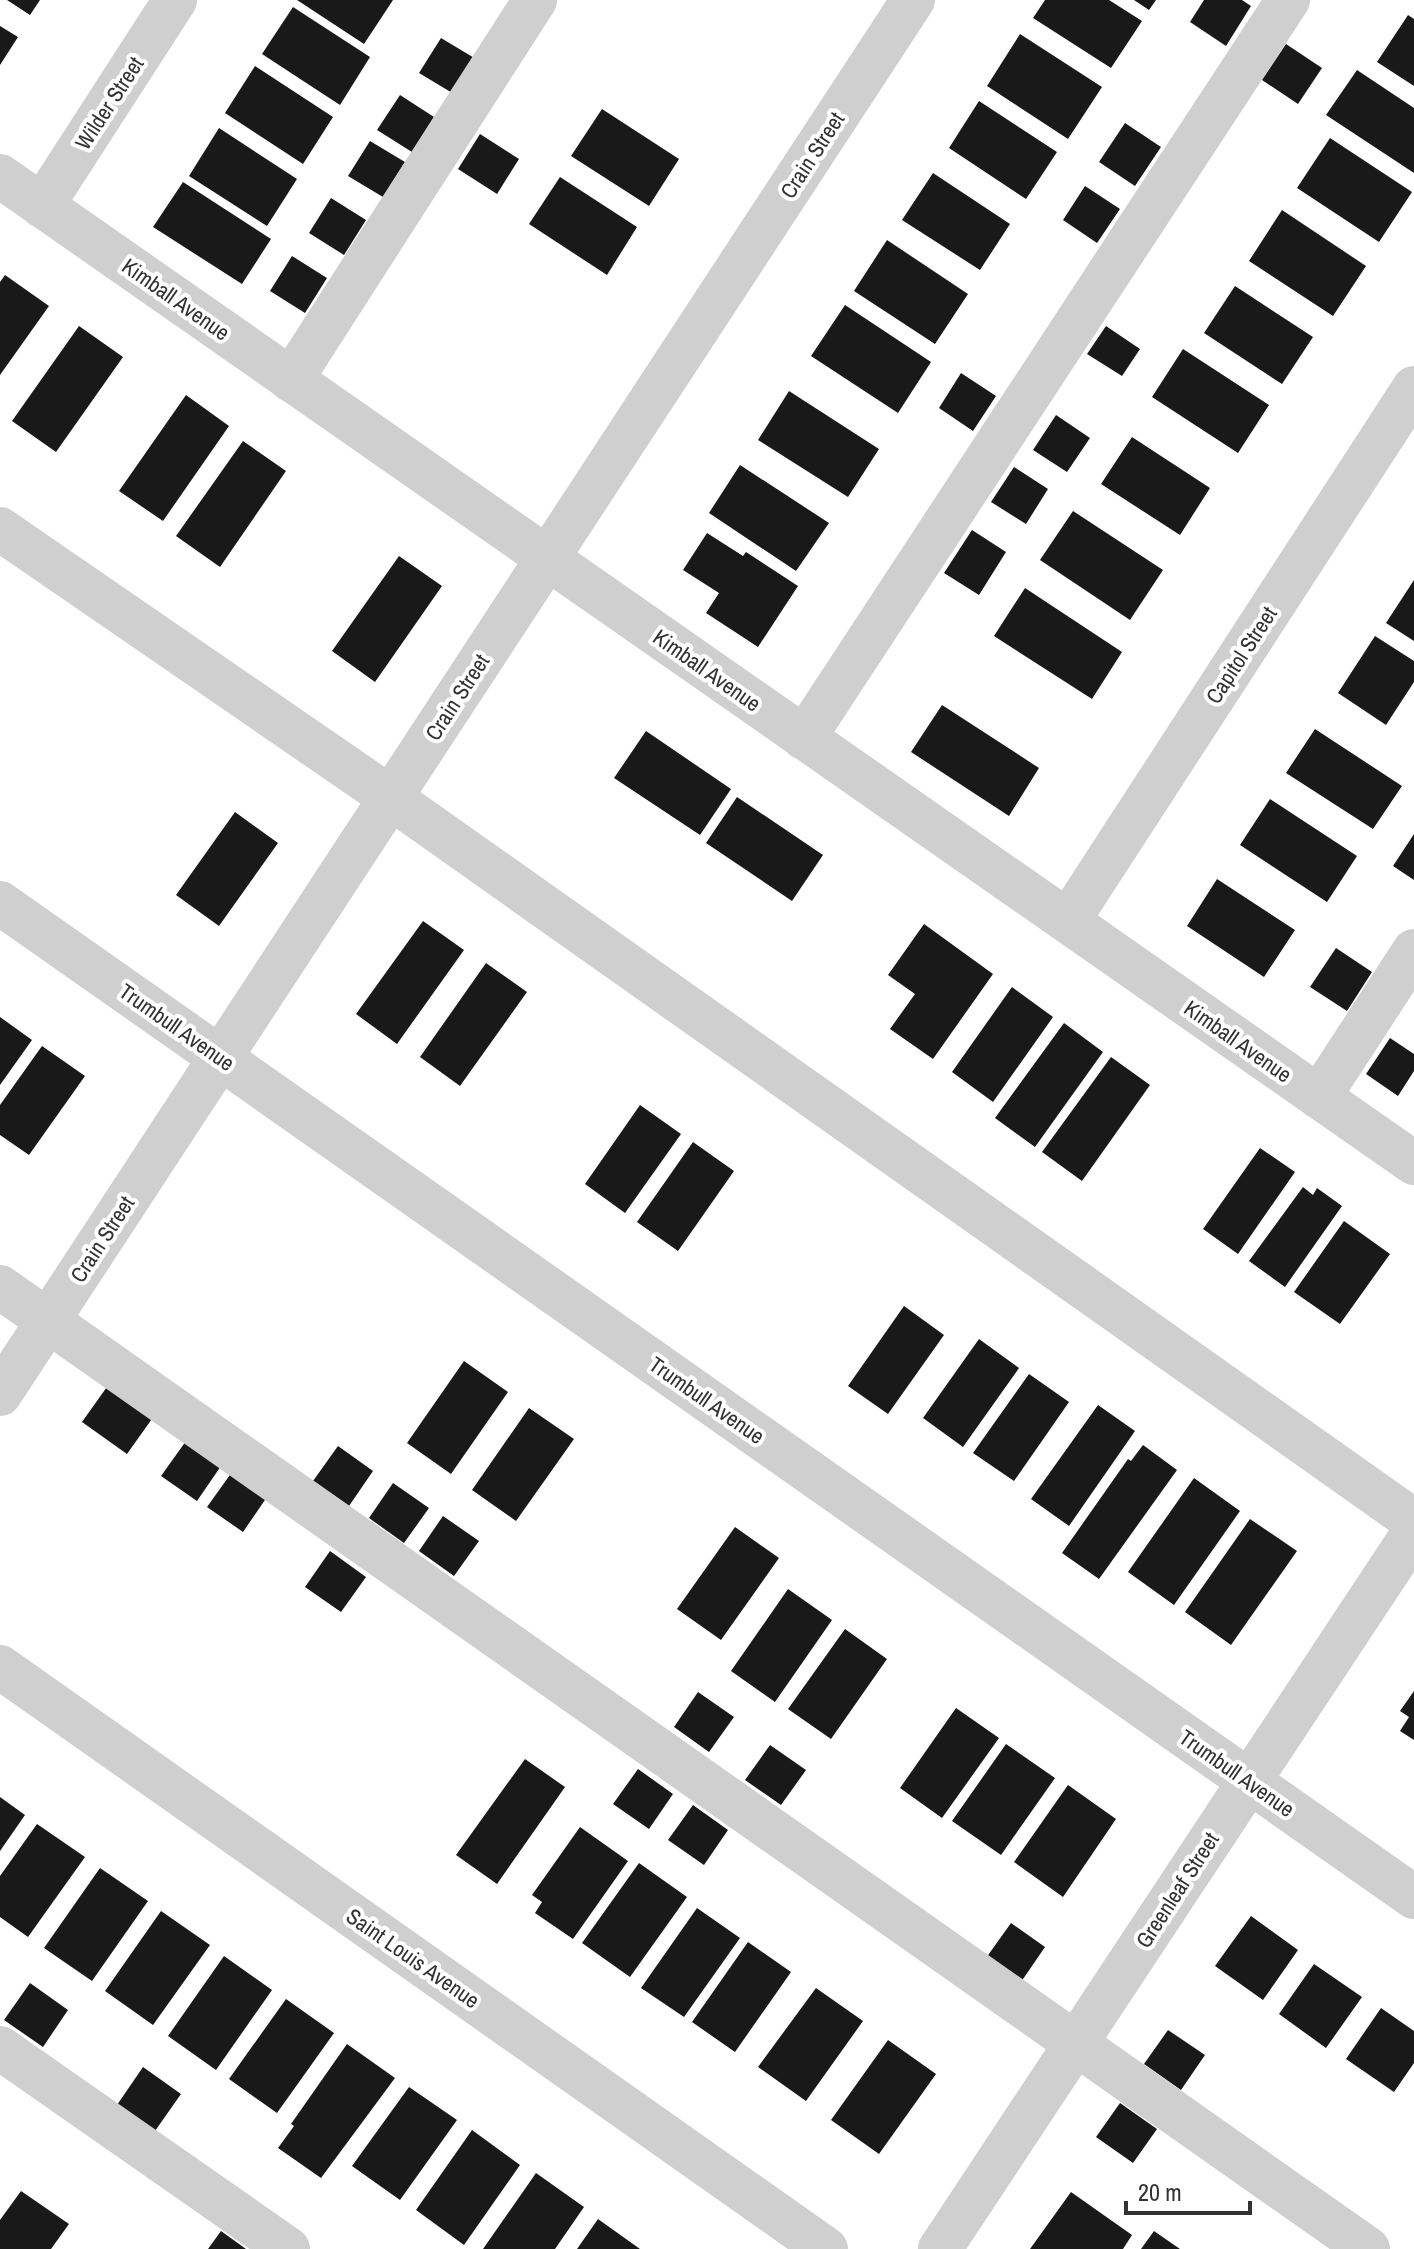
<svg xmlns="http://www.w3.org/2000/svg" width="1414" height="2249" font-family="'Archivo Narrow',sans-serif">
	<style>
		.building { fill: #191919 }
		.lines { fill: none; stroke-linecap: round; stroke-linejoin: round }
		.minor { stroke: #cfcfcf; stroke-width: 44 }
		.labels { text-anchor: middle; stroke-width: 8; stroke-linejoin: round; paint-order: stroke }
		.street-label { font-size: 22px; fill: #323232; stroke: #fff }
	</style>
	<rect width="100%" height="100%" fill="#fff"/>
	<path class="building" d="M7,0H40L30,15Z
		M297,0H393L364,44Z
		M1045,0H1109L1142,21L1111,68L1033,18Z
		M1134,0H1156L1149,10Z
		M1204,0H1242L1251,6L1226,46L1190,22Z
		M293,7L370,57L340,105L262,54Z
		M1408,15L1414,19V86L1377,62Z
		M0,26L18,37L0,65Z
		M1020,34L1102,87L1068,139L987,86Z
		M441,38L476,59L454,94L419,73Z
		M1286,44L1322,68L1298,104L1262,80Z
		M255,66L333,117L303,164L225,113Z
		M1357,70L1414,108V173L1326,115Z
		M400,95L434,117L412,152L377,130Z
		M979,101L1057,152L1026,199L949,148Z
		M602,109L679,159L649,206L571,156Z
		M1125,123L1161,147L1135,186L1099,162Z
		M219,128L297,179L267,226L189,176Z
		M480,134L519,159L497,194L458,169Z
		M1330,138L1412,192L1379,242L1297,188Z
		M370,141L405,162L383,197L348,176Z
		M933,173L1010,224L980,270L902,220Z
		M560,177L637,227L607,275L529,224Z
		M183,182L271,239L242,284L153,227Z
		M1085,186L1120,209L1097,243L1063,220Z
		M331,198L366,220L344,255L309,233Z
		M1282,210L1366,266L1333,316L1249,261Z
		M887,240L968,294L935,344L854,291Z
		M292,256L327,278L305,313L270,291Z
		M5,275L49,306L0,375V282Z
		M1235,286L1313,337L1282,384L1204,333Z
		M845,305L931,362L898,413L811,356Z
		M79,326L123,357L56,452L12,421Z
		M1106,326L1140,349L1122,376L1087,354Z
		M1183,349L1269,405L1238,453L1152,397Z
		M961,373L996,396L973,431L939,408Z
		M789,391L879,449L848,497L758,440Z
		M186,395L229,426L163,521L119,491Z
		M1056,415L1090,438L1067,472L1033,450Z
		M1132,437L1210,488L1180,535L1101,484Z
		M243,441L286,471L220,567L176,536Z
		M740,465L829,523L796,571L709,513Z
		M1014,467L1048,489L1026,524L991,502Z
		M1073,511L1163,570L1130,620L1040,560Z
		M972,530L1006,552L979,595L944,573Z
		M707,533L743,556L746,552L798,586L758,647L706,613L719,593L683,570Z
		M399,556L442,586L375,682L332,651Z
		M1414,580V641L1386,623Z
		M1025,588L1122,652L1092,699L994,636Z
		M1375,636L1414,661V682L1386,725L1338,693Z
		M942,705L1039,768L1009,816L911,752Z
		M1315,729L1402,786L1373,829L1286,773Z
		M646,731L731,789L700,835L614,778Z
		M737,797L823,855L792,901L706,843Z
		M1270,799L1357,856L1327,902L1240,845Z
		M235,812L278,843L219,926L176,895Z
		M1414,834V880L1393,866Z
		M1217,879L1295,930L1264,977L1187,926Z
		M423,921L464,950L397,1044L356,1014Z
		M924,924L993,974L933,1059L890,1029L915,994L888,975Z
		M1336,948L1372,972L1347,1011L1310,987Z
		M486,963L527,992L460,1086L420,1057Z
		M1012,987L1053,1017L993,1102L952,1072Z
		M0,1017L32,1040L0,1085Z
		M1064,1023L1103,1052L1035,1147L995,1118Z
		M1390,1038L1414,1054V1071L1398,1096L1366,1074Z
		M42,1046L85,1076L29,1155L0,1135V1105Z
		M1111,1057L1150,1085L1082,1181L1042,1152Z
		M640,1105L681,1134L625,1213L585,1184Z
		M693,1142L734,1171L678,1251L637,1222Z
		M1260,1148L1295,1172L1238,1254L1203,1229Z
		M1303,1187L1313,1195L1317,1188L1342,1206L1285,1287L1249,1261Z
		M1344,1221L1390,1254L1340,1324L1294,1292Z
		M904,1306L944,1335L888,1414L848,1386Z
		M979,1339L1019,1368L963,1447L923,1418Z
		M464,1361L508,1392L451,1474L407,1443Z
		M1029,1374L1069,1402L1014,1481L973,1453Z
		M109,1384L154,1416L127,1454L82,1422Z
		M1098,1405L1135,1431L1069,1526L1031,1499Z
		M529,1408L574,1439L516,1521L472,1490Z
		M186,1441L221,1466L197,1501L161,1476Z
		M1143,1445L1177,1470L1099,1579L1062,1553L1128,1459L1131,1461Z
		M338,1446L373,1471L349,1506L313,1481Z
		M232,1472L267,1497L243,1532L207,1507Z
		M1194,1478L1240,1511L1174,1605L1128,1572Z
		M393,1483L429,1508L404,1543L369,1518Z
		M443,1516L479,1541L454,1576L419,1551Z
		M1250,1519L1297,1551L1231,1645L1185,1612Z
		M735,1527L779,1558L721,1640L677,1609Z
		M330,1551L366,1577L341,1612L305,1587Z
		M788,1589L832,1620L775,1702L731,1671Z
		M845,1629L887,1659L831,1739L788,1709Z
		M1414,1691V1740L1400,1731L1409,1717L1400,1711Z
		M698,1692L734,1717L709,1752L674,1727Z
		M956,1708L999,1738L942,1818L900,1788Z
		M1006,1744L1055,1778L1001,1855L952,1821Z
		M770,1745L806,1770L781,1805L745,1780Z
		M525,1759L565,1787L497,1884L456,1855Z
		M638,1769L673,1794L649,1829L613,1804Z
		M1068,1785L1116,1819L1063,1897L1014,1862Z
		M0,1797L25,1815L0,1851Z
		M693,1805L728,1830L704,1865L668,1840Z
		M37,1824L85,1857L28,1937L0,1917V1876Z
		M580,1827L628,1861L573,1939L535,1913L542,1902L532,1895Z
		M639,1863L687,1897L630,1977L582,1943Z
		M100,1868L148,1901L92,1981L44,1948Z
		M697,1908L740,1938L684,2017L641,1988Z
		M161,1911L210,1945L153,2025L105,1991Z
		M1251,1916L1298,1950L1263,2000L1215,1966Z
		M1011,1923L1045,1947L1021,1982L986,1958Z
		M748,1942L791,1972L735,2052L692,2022Z
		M224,1956L272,1990L216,2070L168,2036Z
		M1314,1964L1362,1997L1326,2048L1279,2014Z
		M30,1983L68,2010L43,2047L4,2020Z
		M816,1988L863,2021L806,2101L758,2067Z
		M286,1999L334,2033L277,2113L229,2079Z
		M1381,2008L1414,2031V2063L1394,2092L1346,2059Z
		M1168,2030L1205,2055L1181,2090L1144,2064Z
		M888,2040L936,2074L879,2154L831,2120Z
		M347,2044L395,2078L321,2178L278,2148L294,2126L291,2124Z
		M143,2067L181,2094L155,2131L117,2105Z
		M409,2087L457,2120L400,2200L352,2166Z
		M1120,2103L1157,2129L1133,2163L1096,2137Z
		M472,2130L520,2165L464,2245L416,2210Z
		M536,2173L584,2207L555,2249H483Z
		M21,2191L69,2224L51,2249H0V2220Z
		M1071,2192L1132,2235L1123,2249H1030Z
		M598,2219L640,2249H577Z
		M221,2231L246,2249H208Z
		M1154,2231L1180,2249H1141Z"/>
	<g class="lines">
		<path class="minor" d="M0,176L1414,1163
			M42,206L175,0
			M291,380L535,0
			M0,529L391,798L1414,1521
			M804,738L1288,0
			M0,903L1414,1897
			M1068,921L1414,388
			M1319,1097L1414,951
			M0,1287L1368,2249
			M0,1394L913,0
			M0,1667L826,2249
			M0,2048L288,2249
			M940,2249L1414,1532"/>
	</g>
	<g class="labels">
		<g class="street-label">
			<text transform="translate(109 103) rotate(-57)" y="8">Wilder Street</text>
			<text transform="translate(812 155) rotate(-57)" y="8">Crain Street</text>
			<text transform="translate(176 299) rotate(35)" y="8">Kimball Avenue</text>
			<text transform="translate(1241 655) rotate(-57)" y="8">Capitol Street</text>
			<text transform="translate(707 670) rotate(35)" y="8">Kimball Avenue</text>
			<text transform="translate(457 697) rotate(-57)" y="8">Crain Street</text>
			<text transform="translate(177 1027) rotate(35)" y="8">Trumbull Avenue</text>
			<text transform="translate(1238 1041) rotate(35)" y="8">Kimball Avenue</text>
			<text transform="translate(102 1239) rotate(-57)" y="8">Crain Street</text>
			<text transform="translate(707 1400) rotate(35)" y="8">Trumbull Avenue</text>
			<text transform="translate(1237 1773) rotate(35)" y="8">Trumbull Avenue</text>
			<text transform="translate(1177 1890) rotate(-57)" y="8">Greenleaf Street</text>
			<text transform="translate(413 1958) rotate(35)" y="8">Saint Louis Avenue</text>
		</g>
	</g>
	<path d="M1126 2201v12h124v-12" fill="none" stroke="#323232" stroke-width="4"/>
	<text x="1138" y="2201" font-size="24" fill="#323232" stroke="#ffffff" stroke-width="6" paint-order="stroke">20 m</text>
</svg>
